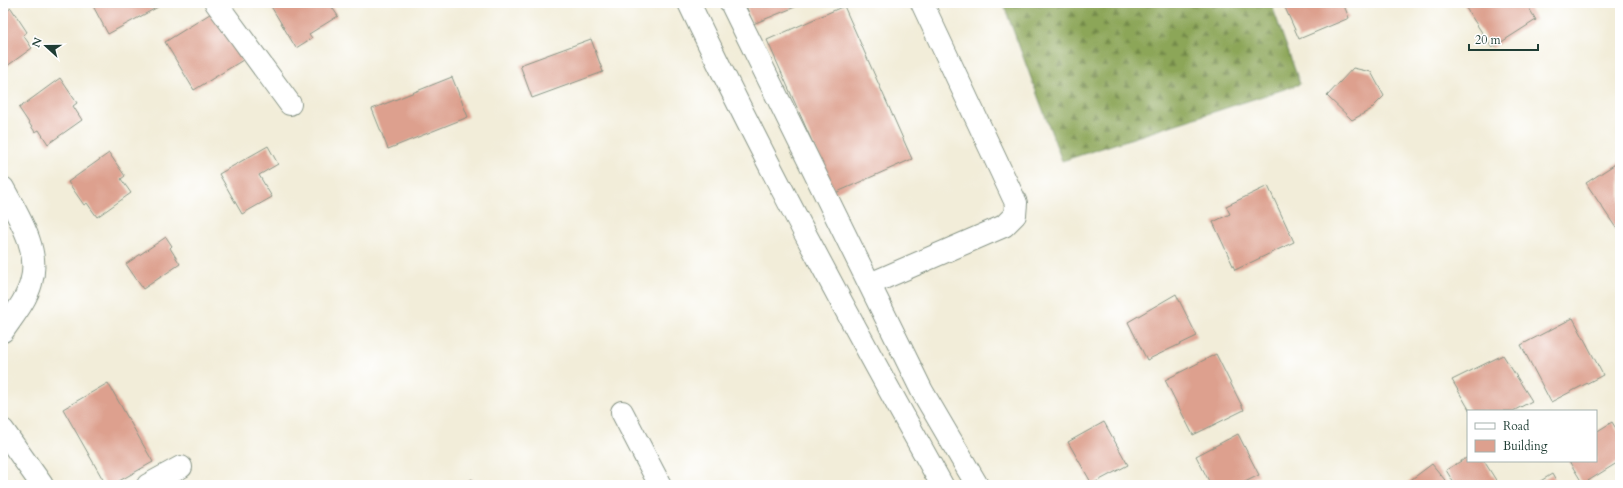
<svg xmlns="http://www.w3.org/2000/svg" width="1623" height="488" font-family="Cardo,serif">
	<style>
		.forest { fill: url(#forest-firs); stroke: #567246 }
		.building { fill: #dda08e }
		.lines { fill: none; stroke-linecap: round; stroke-linejoin: round }
		.minor-casing { stroke: #889586; stroke-width: 24 }
		.minor { stroke: #fff; stroke-width: 22 }
	</style>
	<defs>
		<pattern id="forest-firs" width="22" height="20" patternUnits="userSpaceOnUse"><rect width="22" height="20" fill="#8ca659"/><path d="M5 1l3.5 6h-7zM16 11l3.5 6h-7z" fill="#72884a"/></pattern>
	</defs>
	<rect width="100%" height="100%" fill="#fff"/>
	<filter id="ink" filterUnits="userSpaceOnUse"><feTurbulence type="fractalNoise" baseFrequency=".025" numOctaves="2"/><feDisplacementMap in="SourceGraphic" scale="8" xChannelSelector="R" yChannelSelector="G"/><feConvolveMatrix kernelMatrix="1 2 1 2 8 2 1 2 1" color-interpolation-filters="sRGB"/></filter>
	<filter id="wash" filterUnits="userSpaceOnUse"><feTurbulence type="fractalNoise" baseFrequency=".012" numOctaves="4" result="noise"/><feDisplacementMap in="SourceGraphic" scale="16" xChannelSelector="R" yChannelSelector="G"/><feGaussianBlur stdDeviation="0.9" result="paint"/><feColorMatrix in="noise" values="0 0 0 0 0 0 0 0 0 0 0 0 0 0 0 0 0 1.4 0 .05"/><feComposite in="paint" operator="in"/></filter>
	<g filter="url(#wash)">
		<rect width="100%" height="100%" fill="#f2edd9"/>
		<path class="forest" d="M1003,3H1271L1300,84L1062,161Z"/>
		<g id="blocks">
			<path class="building" d="M99,3H156L158,7L108,34L93,6Z
				M269,3H329L338,16L309,34L312,38L296,48Z
				M745,3H805L753,24Z
				M1283,3H1343L1349,18L1299,39Z
				M1467,3H1526L1536,20L1492,48L1464,5Z
				M844,6L912,159L835,193L767,40Z
				M11,8L27,32L23,35L32,48L3,69V14Z
				M213,12L243,60L194,90L165,42Z
				M591,39L603,72L532,98L520,65Z
				M1353,68L1371,72L1384,96L1370,110L1352,120L1327,96Z
				M452,77L468,117L388,149L372,109Z
				M60,78L77,103L73,106L82,120L48,144L39,130L35,132L19,108Z
				M268,146L278,164L259,175L272,197L242,214L219,174Z
				M109,153L125,176L121,179L131,193L97,217L87,203L84,205L68,182Z
				M1620,161V225L1616,228L1586,183Z
				M1268,186L1294,242L1235,270L1213,222L1230,214L1226,206Z
				M166,237L172,246L170,248L180,264L143,289L126,264Z
				M1176,294L1197,336L1147,360L1128,322Z
				M1573,318L1603,375L1551,402L1521,345Z
				M1216,354L1244,410L1193,435L1165,380Z
				M1503,355L1532,401L1513,411H1470L1452,380Z
				M108,383L153,462L112,485H106L63,409Z
				M1104,422L1128,465L1092,484L1068,442Z
				M1612,422L1620,435V461L1583,484L1569,461H1596V432Z
				M1238,434L1259,475L1239,485H1211L1196,456Z
				M1468,457V461H1484L1499,485H1455L1446,470Z
				M1432,464L1449,485H1404Z
				M1552,474L1558,485H1534Z
				M472,479L475,485H461Z"/>
		</g>
	</g>
	<g filter="url(#ink)">
		<use href="#blocks" fill-opacity="0" stroke="#889586" stroke-width="1"/>
		<g class="lines">
			<g class="minor-casing">
				<path id="minor" d="M216,3L290,104
					M689,3C767,167 853,326 942,485
					M731,3L922,391L977,485
					M3,188C18,216 41,250 31,283C26,301 13,316 3,331
					M870,284L1004,226L1015,215L1016,203L922,3
					M622,412L660,485
					M3,430L42,485
					M148,485L181,467"/>
			</g>
			<use href="#minor" class="minor"/>
		</g>
	</g>
	<rect width="1623" height="488" fill="none" stroke="#fff" stroke-width="16"/>
	<rect x="1467" y="410" width="130" height="52" fill="#ffffff" stroke="#a5b1ae"/>
	<rect x="1475" y="423" width="20" height="6" fill="#ffffff" stroke="#a5b1ae"/>
	<text x="1503" y="430" font-size="12" fill="#1f3d34">Road</text>
	<rect x="1475" y="440" width="20" height="12" fill="#dda08e" stroke="#a5b1ae"/>
	<text x="1503" y="450" font-size="12" fill="#1f3d34">Building</text>
	<g transform="translate(46 46) rotate(291)" stroke="#ffffff" stroke-width="3" paint-order="stroke">
	<path d="M0-3L7 15L0 10L-7 15Z" fill="#1f3d34"/>
	<text y="-6" font-size="11" font-weight="bold" text-anchor="middle" fill="#1f3d34">N</text>
	</g>
	<path d="M1469 44v6h69v-6" fill="none" stroke="#1f3d34" stroke-width="2"/>
	<text x="1475" y="44" font-size="12" fill="#1f3d34" stroke="#ffffff" stroke-width="3" paint-order="stroke">20 m</text>
</svg>
